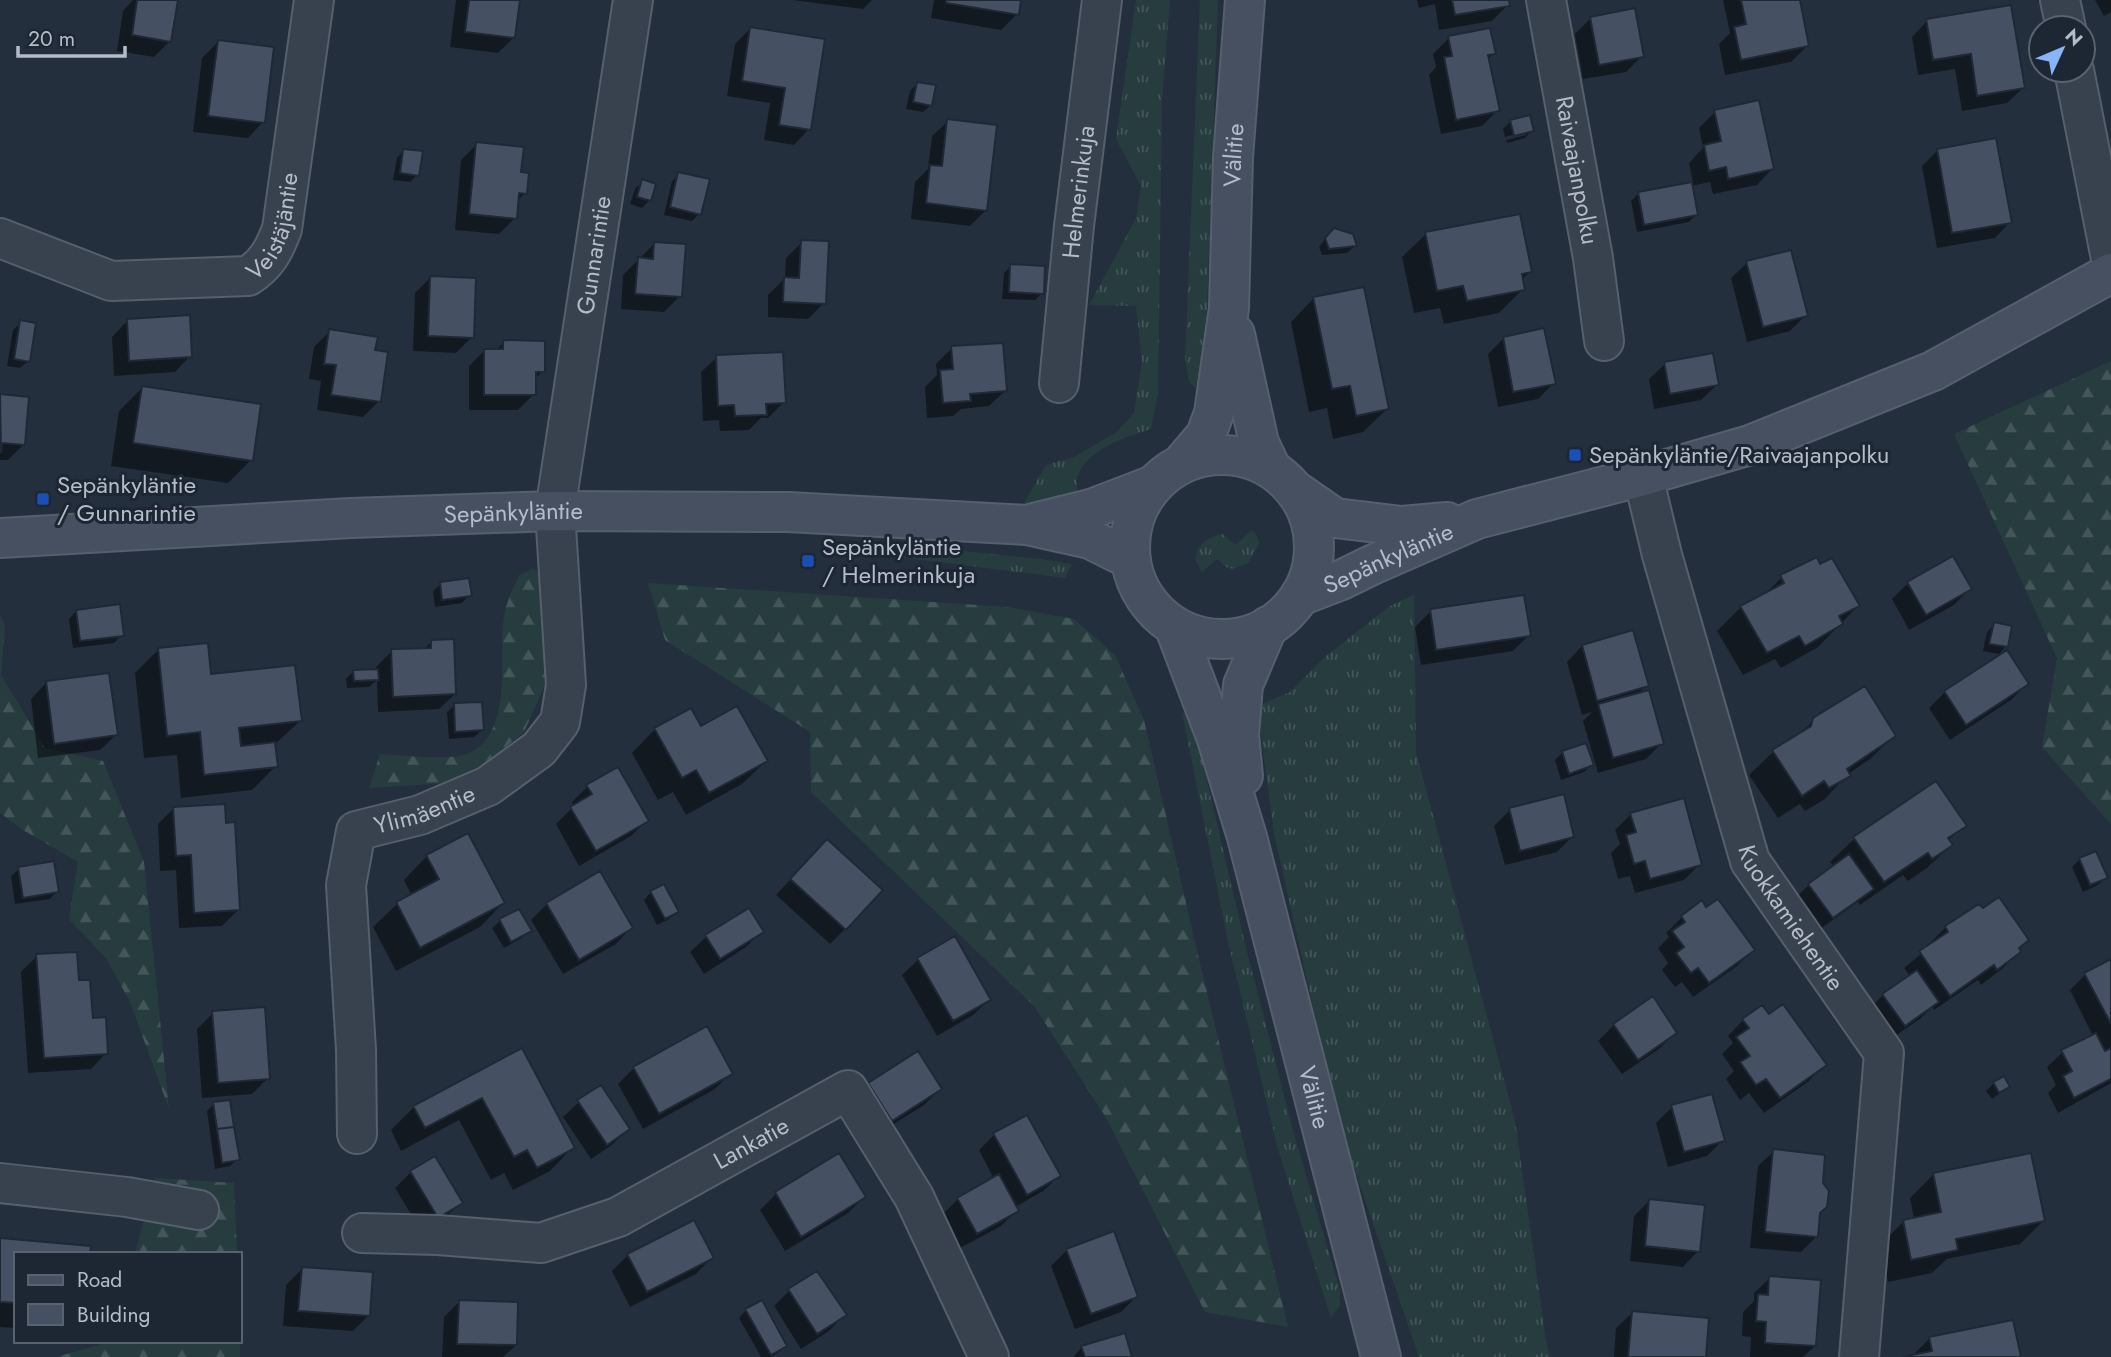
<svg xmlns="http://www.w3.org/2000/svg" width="2111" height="1357" font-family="Jost,sans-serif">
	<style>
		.grass { fill: url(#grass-tufts) }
		.forest { fill: url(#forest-firs) }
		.shadow { fill: #0007 }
		.building { fill: #455162; stroke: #1f2835; stroke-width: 2 }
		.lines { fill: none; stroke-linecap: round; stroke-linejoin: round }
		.minor-casing { stroke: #565f6c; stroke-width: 42 }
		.secondary-casing { stroke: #565f6c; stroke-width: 42 }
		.minor { stroke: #38414e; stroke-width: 38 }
		.secondary { stroke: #465061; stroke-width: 38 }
		.transit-dot { fill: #1a4fb4; stroke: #1d2633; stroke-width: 2.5 }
		.labels { text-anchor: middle; stroke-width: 6; stroke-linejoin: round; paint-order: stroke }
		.street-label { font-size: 24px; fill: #b4bcc9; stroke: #1d2633 }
		.poi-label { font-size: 24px; fill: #b4bcc9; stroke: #1d2633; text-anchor: start }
	</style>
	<defs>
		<pattern id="grass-tufts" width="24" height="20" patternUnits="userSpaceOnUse" patternTransform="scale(1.75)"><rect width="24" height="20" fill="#263c3f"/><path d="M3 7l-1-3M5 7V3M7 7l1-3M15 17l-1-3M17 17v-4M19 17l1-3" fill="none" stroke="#435659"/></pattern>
		<pattern id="forest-firs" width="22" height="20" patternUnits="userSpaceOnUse" patternTransform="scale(1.75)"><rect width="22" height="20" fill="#263c3f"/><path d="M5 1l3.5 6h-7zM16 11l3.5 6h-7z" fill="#435659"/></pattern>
	</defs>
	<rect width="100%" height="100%" fill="#242f3e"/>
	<path class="grass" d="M1136,0H1170L1162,99L1158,394L1151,429C1126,437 1089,448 1078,475C1075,482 1078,494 1078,502L1024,503L1046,465L1074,457L1117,432L1134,413L1142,361L1136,306L1089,305L1136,219L1141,186L1116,139Z
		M1200,0H1218L1204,394L1189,382L1185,358Z
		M1252,530L1257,536L1259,544L1248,563L1233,569L1226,567L1217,559L1202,572L1195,559C1199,543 1206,538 1223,534L1235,545Z
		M953,550L1041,559L1072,564L1065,578L891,556Z
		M1414,595L1416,752L1515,1121L1547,1347L1551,1357H1419L1340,1127L1274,833L1257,706L1290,692L1326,656L1390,606Z
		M1191,712L1245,944L1295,1138L1340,1290V1305L1331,1318L1278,1149L1229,946L1182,713Z"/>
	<path class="forest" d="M2111,361V824L2042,747L2057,658L1954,434Z
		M533,569L552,580L545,685L524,732L462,782L369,788L380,754C401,755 447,761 466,754C515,737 498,655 504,615C506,602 514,588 519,575Z
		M648,583L1007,607L1074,619L1115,655L1144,720L1197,951L1288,1327L1205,1312L1105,1116L1034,1006L811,792L810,732L665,640Z
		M0,614L5,626L1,675L45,748L103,761L144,862L169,1109L130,1002L106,958L69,919L78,862L23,830L0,813Z
		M155,1178L234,1183L237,1254H135Z
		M240,1336V1357H56L99,1345L102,1341H240Z"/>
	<path class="shadow" d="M133,0H170V41L154,57L117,51L123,11Z
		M456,0H518L514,37L498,53L450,47Z
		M792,0H872L863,9Z
		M934,0H1019L1017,14L1001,30L931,18Z
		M1417,0H1507L1508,5L1492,21L1439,30L1435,4L1419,8Z
		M1723,0H1798L1807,46L1791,62L1725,75L1719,44L1730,33Z
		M2095,0H2111V12L2104,16Z
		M1591,18L1642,56L1626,72L1583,79L1575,34Z
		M1927,21L2023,88L2007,103L1962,111L1955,69L1918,75L1912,37Z
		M751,28L809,129L794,145L764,140L770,103L727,96L735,44Z
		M1449,38L1494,53L1487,60L1498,110L1482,126L1441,134L1429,75L1436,67L1433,54Z
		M218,42L263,122L248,138L193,132L202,58Z
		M917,84L931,105L923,112L906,109L910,91Z
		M1715,112L1772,169L1757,185L1713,194L1710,182L1691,186L1697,214L1689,222L1637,232L1631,201L1638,194L1693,183L1689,163L1703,148L1699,128Z
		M948,121L986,210L970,226L911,219L915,182L928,169L932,136Z
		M1511,121L1532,130L1525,138L1507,143L1506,140L1526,135V131L1505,137L1503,129Z
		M477,144L520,174L525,193L517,201L515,218L499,234L455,230L461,160Z
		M404,150L417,175L410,182L393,180L397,158Z
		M1938,150L2010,222L1995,238L1937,248L1922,166Z
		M679,174L699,214L692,221L664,215L672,181Z
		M643,181L650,200L642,208L630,204L635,189Z
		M1426,234L1530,272L1521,280L1523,289L1499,313L1444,324L1440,308L1414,313L1402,257Z
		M1326,238L1355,246L1347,253L1322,255L1319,247Z
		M802,242L824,303L808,319L768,317V295L785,278L786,258Z
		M654,244L680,296L664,312L621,309L623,275Z
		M1747,263L1806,315L1790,331L1747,342L1731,278Z
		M1011,266L1042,293L1035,300L1002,299L1004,273Z
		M431,277L472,337L456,353L413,351L415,293Z
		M1314,298L1387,409L1363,432L1333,439L1327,408L1309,412L1291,322Z
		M127,321L190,356L175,372L114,376L112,337Z
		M21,322L28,361L20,368L7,366L13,330Z
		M330,331L373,352L379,401L363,417L317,410L321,381L309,379L314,347Z
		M1504,338L1554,383L1538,399L1498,407L1488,354Z
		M504,342L543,371L534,380V394L518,410H469V366L485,350L495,351Z
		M952,348L1005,391L989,406L961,409L953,416L927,418L925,387L937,375L936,364Z
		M717,357L784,402L768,418H761L749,430L720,431L719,420L703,421L701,372Z
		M1665,364L1717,385L1701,400L1654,409L1649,379Z
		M142,388L251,460L228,483L111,466L119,411Z
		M0,396L27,398L23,445L8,460H0Z
		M1952,558L1969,589L1954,605L1909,630L1892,599L1908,583Z
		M1782,577L1858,606L1818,647L1781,668L1775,659L1743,675L1717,631L1741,607L1762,597Z
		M441,584L470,595L462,603L435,607L433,591Z
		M76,611L122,635L114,643L73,648L69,619Z
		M1431,611L1529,635L1513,651L1421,665L1415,627Z
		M1995,624L2006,646L1999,654L1983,651L1987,632Z
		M431,642L455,694L439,709L378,712L377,680L369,687L347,688L346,679L354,671H376V667L392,651L424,650Z
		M1582,646L1647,685L1637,695L1662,743L1646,759L1598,773L1583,721L1592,712L1582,715L1567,662Z
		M159,649L300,721L274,745L276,766L252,790L181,798L177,755L144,758L135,673Z
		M46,683L116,735L100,750L38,758L31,699Z
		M2027,684L2011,700L1950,740L1929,708L1945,692Z
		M455,705L482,730L474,737L449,739L447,712Z
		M1814,720L1894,736L1870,759L1848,774L1825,799L1805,811L1800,804L1778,818L1749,775L1773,752L1796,737Z
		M700,728L766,761L742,784L686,815L673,792L658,800L632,753L655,729Z
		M1563,752L1592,765L1584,772L1561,780L1555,760Z
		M1935,783L1964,825L1948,841L1951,845L1927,868L1908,881L1903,875L1860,905L1858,902L1816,932L1793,900L1809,885L1834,867L1830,862L1854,839Z
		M587,787L647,820L631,836L579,866L556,824L574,806L572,802Z
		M173,809L238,910L222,926L179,928L176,870L160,871L158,824Z
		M1510,810L1573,836L1557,852L1505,865L1494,826Z
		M1631,814L1700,864L1684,880L1635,893L1630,876L1618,879L1611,853L1620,844L1615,830Z
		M427,856L503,903L480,927L396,971L373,927L397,904L412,896L404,880Z
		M811,857L845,929L830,944L776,895Z
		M2080,859L2105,878L2098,885L2083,892L2072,867Z
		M19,869L57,891L50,899L15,904L11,876Z
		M651,892L677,912L669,919L657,925L644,900Z
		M1702,903L1753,950L1737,966L1693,997L1682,982L1675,987L1662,970L1668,963L1658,948L1669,937L1666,933L1682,917Z
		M547,904L631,928L616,944L563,974L531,920Z
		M748,910L762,931L746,947L704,974L690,952L706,937Z
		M518,911L529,931L522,938L504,948L492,928L500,921Z
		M1946,927L2017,949L2019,952L2003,968L1981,985L1978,980L1934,1010L1932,1007L1921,1018L1888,1041L1867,1011L1883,995L1910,976L1904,968L1932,945L1930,943Z
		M955,939L989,1000L973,1015L937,1036L902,975L918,960Z
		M37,956L77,982L106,1053L91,1069L28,1073L21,972Z
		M2111,961V1083L2058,1113L2048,1093L2056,1085L2047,1067L2063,1052L2093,1036L2070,990L2085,975Z
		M213,1013L268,1078L252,1094L202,1098L197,1029Z
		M1768,1017L1824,1065L1809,1081L1764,1113L1749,1093L1740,1100L1726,1079L1734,1071L1722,1054L1733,1043L1728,1036L1743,1020Z
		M1614,1025L1675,1033L1659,1049L1622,1074L1598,1041Z
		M521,1050L573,1147L550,1171L513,1190L504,1173L491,1180L459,1120L401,1151L391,1130L414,1107Z
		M634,1068L731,1073L715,1089L643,1129L618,1084Z
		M1994,1083L2008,1087L1992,1099L1986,1091Z
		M869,1084L940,1089L924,1105L876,1135L853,1100Z
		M579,1102L628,1129L612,1145L591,1159L563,1117Z
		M214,1104L238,1159L230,1166L215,1169L207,1111Z
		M1672,1107L1723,1140L1707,1156L1668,1167L1656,1123Z
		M994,1135L1059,1176L1043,1191L1015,1207L1017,1210L1001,1226L960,1248L942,1215L958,1199L994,1179L979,1150Z
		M1774,1151L1821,1184L1817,1236L1801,1252L1750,1248L1758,1166Z
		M839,1156L864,1197L848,1213L785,1251L760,1210L776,1194Z
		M434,1158L461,1202L445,1218L422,1232L395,1188L411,1172Z
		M1934,1174L2044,1220L2020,1244L1947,1259L1932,1273L1888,1282L1880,1245L1904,1221L1914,1219L1910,1198Z
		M1650,1200L1698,1251L1683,1267L1630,1261L1634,1216Z
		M693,1222L711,1258L696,1274L630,1307L612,1271L628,1255Z
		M0,1239L16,1254V1328L0,1327Z
		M1067,1250L1136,1297L1121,1312L1075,1329L1051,1266Z
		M302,1269L369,1315L353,1331L283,1326L286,1285Z
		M1770,1278L1815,1346L1803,1357H1750L1751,1337L1742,1336L1743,1312L1754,1301V1293Z
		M789,1291L844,1315L829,1331L801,1349L774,1306Z
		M459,1302L516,1345L503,1357H442L444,1317Z
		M746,1310L785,1346L778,1353L771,1357H761L739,1318Z
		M1632,1313L1704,1357H1614L1616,1328Z
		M1930,1338L2019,1357H1908L1912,1356Z
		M1082,1347L1130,1357H1073Z"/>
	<path class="building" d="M137,0H178L171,42L132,35Z
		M469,0H520L515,38L465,32Z
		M946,0H1021L1019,15L946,3Z
		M1452,0H1509L1510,6L1455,15Z
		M1741,0H1800L1809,46L1741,60L1734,27L1746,24Z
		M2011,5L2025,88L1977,96L1971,54L1933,60L1926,19Z
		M1635,8L1644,57L1599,65L1590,17Z
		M750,27L825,39L811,130L779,125L785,88L742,81Z
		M1490,28L1496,54L1488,55L1500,111L1456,120L1444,57L1452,56L1448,36Z
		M218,40L274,47L265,123L208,116Z
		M917,82L936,85L932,106L913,102Z
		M1759,100L1774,169L1728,179L1726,167L1709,171L1704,145L1721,141L1714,110Z
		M1530,115L1534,131L1514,136L1510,120Z
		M947,119L997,125L987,211L926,203L930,165L942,166Z
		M1996,138L2012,223L1952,233L1937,149Z
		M476,142L524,147L521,172L529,173L527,194L519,193L517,219L469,214Z
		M403,149L423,151L419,176L400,173Z
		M678,172L710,179L701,215L670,207Z
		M642,179L656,184L651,201L637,197Z
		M1692,182L1698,215L1644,225L1638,192Z
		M1520,214L1532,272L1522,274L1525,290L1467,301L1463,286L1437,291L1425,232Z
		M1334,228L1353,234L1357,246L1329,249L1325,238Z
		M801,240L829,241L826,304L783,302L784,277L799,278Z
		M654,242L686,244L682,297L635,294L638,257L653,259Z
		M1791,250L1808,316L1763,327L1746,261Z
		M1010,264L1045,266L1044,294L1009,292Z
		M430,276L476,278L474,338L428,336Z
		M1364,287L1389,409L1356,416L1350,386L1332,389L1313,297Z
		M190,315L192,357L129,361L127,319Z
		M20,320L36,323L30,362L14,359Z
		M1544,328L1556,384L1513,392L1503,337Z
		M329,329L378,337L375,350L388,352L381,402L331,395L336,365L324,364Z
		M503,340L545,341V372H536V395H484V349H503Z
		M1003,343L1007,391L970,394L971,401L943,403L940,370L953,369L951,346Z
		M783,352L786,403L766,404L767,415L735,416L734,405L718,406L716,355Z
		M1713,353L1719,385L1670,394L1664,362Z
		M142,386L261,404L253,461L133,443Z
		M0,394L29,397L25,445L2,443L1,453Z
		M1953,556L1972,589L1926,615L1907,582Z
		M1817,557L1820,564L1832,558L1860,606L1839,616L1843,624L1805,646L1799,636L1767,653L1740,606L1784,583L1780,575Z
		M469,578L472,596L442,600L440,582Z
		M1524,595L1531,636L1436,650L1430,609Z
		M120,604L124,636L80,641L76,610Z
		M1994,622L2012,626L2008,647L1989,644Z
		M1633,630L1649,686L1597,701L1582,645Z
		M454,639L456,694L393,697L391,649L431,648V640Z
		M208,643L211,674L295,665L302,721L239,728L241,746L275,742L278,767L204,775L200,732L167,736L158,648Z
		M2007,650L2029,684L1966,725L1944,691Z
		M378,669L379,680L354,681L353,670Z
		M109,673L118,735L54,744L46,681Z
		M1865,686L1896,736L1847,769L1851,776L1829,788L1824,781L1802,796L1772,750L1811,726L1813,718Z
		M1649,690L1664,744L1613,758L1598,704Z
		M482,702L484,730L455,732L454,703Z
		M737,706L768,761L709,793L696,770L682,778L654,728L691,708L701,726Z
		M1586,743L1594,765L1569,774L1562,751Z
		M618,767L649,821L596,851L570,807L592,794L586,785Z
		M1936,781L1967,826L1948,838L1953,845L1932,859L1928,853L1884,882L1853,837Z
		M1564,794L1574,837L1520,851L1509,808Z
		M1684,798L1702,865L1650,879L1645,861L1634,864L1626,835L1636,832L1630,813Z
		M225,804L226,823L235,822L240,910L194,913L191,855L176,856L173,807Z
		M468,833L505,903L420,948L396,902L439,879L426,855Z
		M827,839L883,890L846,930L790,879Z
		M2096,851L2108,878L2090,885L2079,858Z
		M1849,854L1874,889L1833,918L1808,884Z
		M54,861L59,892L23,898L18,867Z
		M600,871L633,928L579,960L546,903Z
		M664,884L679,912L665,919L650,891Z
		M1999,897L2029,940L2019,948L2021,952L1997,970L1994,965L1950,996L1919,951L1948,932L1945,926L1979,904L1983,908Z
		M1718,899L1755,950L1709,983L1698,968L1691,973L1676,953L1684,947L1672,931L1685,922L1681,916L1702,900L1706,907Z
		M749,908L764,932L720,959L705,935Z
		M519,909L532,931L511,942L499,919Z
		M955,936L991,1000L953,1021L917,958Z
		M77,952L79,980H90L93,1018L106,1017L108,1054L44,1058L36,954Z
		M2111,959V1024L2084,973Z
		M1917,970L1939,1002L1905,1026L1882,994Z
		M1653,996L1677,1033L1638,1060L1613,1024Z
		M1783,1004L1827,1065L1780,1098L1766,1079L1756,1085L1740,1062L1750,1056L1736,1037L1749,1028L1742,1019L1762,1005L1769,1014Z
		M265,1007L270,1079L218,1083L212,1011Z
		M707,1026L733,1074L659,1114L633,1067Z
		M2096,1033L2105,1051L2111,1048V1079L2074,1098L2063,1076L2072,1071L2061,1050Z
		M522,1048L575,1148L537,1168L527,1150L514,1157L482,1098L425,1128L413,1106Z
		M918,1051L942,1089L892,1121L868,1083Z
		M2004,1076L2010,1087L1999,1093L1993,1082Z
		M601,1085L630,1129L607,1145L577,1100Z
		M1712,1094L1725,1141L1684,1152L1671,1105Z
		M230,1100L234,1127L217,1129L213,1102Z
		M1027,1115L1061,1176L1027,1195L993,1133Z
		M234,1127L240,1160L222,1163L217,1129Z
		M1773,1149L1825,1155L1823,1183L1829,1191L1827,1207L1820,1213L1818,1237L1765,1232Z
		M839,1153L866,1197L801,1237L775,1192Z
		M2031,1153L2045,1221L1956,1239L1958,1250L1911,1260L1903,1220L1941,1212L1933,1173Z
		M435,1156L463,1203L438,1218L410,1171Z
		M999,1174L1019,1211L977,1234L957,1198Z
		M1649,1199L1705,1205L1700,1252L1645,1246Z
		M694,1220L714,1258L647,1292L627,1254Z
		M1114,1231L1138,1297L1091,1314L1066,1249Z
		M0,1238L91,1246L90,1254H16V1303L0,1302Z
		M302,1267L373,1272L370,1316L298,1311Z
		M817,1271L847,1315L817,1334L788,1289Z
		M1769,1276L1821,1280L1816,1346L1765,1343L1766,1322L1756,1321L1758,1294L1768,1295Z
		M459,1300L518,1302L517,1345L457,1344Z
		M762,1300L787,1346L771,1355L745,1309Z
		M1632,1311L1709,1318L1706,1357H1628Z
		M2013,1320L2021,1357H1901L1932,1351L1929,1337Z
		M1125,1333L1132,1357H1085L1081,1346Z"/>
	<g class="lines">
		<g class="minor-casing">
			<g id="minor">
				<path id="s1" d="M1546,0L1593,258L1604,341"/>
				<path d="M2060,0L2066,28"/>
				<path d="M2074,70L2111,259"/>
				<path id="s2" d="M0,238L111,281L248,276C267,264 274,250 282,229L314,0"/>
				<path id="s3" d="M1059,383L1074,226L1102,0"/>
				<path id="s4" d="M1643,476L1662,555L1750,861L1884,1053L1859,1357"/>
				<path id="s5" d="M357,1134L356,1050L346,885L356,831L420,815L488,786L539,749L560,722L566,685L555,511L633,0"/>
				<path d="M0,1183L127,1197L199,1210"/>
				<path id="s6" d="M362,1233L438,1235L541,1243L618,1217L848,1090L914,1197L989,1357"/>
			</g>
		</g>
		<g class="secondary-casing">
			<g id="secondary">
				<path d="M1235,334L1259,443L1271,468"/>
				<circle cx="1222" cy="547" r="92"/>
				<path id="s7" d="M1183,462L1206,435L1214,413L1229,308L1233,158L1245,0"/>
				<path d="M1296,491L1335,518L1402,526L1447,522"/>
				<path d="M1034,523L1091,509L1151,486"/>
				<path id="s8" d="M0,538L351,518L555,511L788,512L1027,525L1090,539L1130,559"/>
				<path id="s9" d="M1300,596L1339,581L1374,564L1477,519L1643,476L1750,445L1933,371L2111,273"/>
				<path id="s10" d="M1175,628L1217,739L1247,837L1381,1357"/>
				<path d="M1243,776L1239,735L1243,685L1268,626"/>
			</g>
		</g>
		<use href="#minor" class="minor"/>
		<use href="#secondary" class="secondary"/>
	</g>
	<g class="transit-dot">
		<rect x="1568" y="448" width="14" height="14" rx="3.5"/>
		<rect x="36" y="492" width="14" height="14" rx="3.5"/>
		<rect x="801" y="554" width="14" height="14" rx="3.5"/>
	</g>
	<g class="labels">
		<g class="street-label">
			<text dy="8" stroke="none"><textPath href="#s7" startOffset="318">Välitie</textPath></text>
			<text dy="8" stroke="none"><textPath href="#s1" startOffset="173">Raivaajanpolku</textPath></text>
			<text dy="8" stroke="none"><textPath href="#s3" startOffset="192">Helmerinkuja</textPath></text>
			<text dy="8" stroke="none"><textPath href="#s2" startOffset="315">Veistäjäntie</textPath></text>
			<text dy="8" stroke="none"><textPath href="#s5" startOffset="1012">Gunnarintie</textPath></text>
			<text dy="8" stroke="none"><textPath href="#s8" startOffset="514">Sepänkyläntie</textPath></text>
			<text dy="8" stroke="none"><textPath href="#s9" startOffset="96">Sepänkyläntie</textPath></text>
			<text dy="8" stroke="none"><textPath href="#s5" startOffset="376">Ylimäentie</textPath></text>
			<text dy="8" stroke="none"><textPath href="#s4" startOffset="469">Kuokkamiehentie</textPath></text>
			<text dy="8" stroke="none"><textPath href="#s10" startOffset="490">Välitie</textPath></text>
			<text dy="8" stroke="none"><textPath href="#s6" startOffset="413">Lankatie</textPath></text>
		</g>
		<g class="poi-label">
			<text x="1589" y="463">Sepänkyläntie/Raivaajanpolku</text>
			<text x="57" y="493">Sepänkyläntie<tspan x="57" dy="28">/ Gunnarintie</tspan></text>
			<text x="822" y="555">Sepänkyläntie<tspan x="822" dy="28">/ Helmerinkuja</tspan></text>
		</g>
	</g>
	<rect x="14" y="1252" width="228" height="91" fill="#1d2633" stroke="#59626f" stroke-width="2"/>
	<rect x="28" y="1275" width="35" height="10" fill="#465061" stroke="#59626f" stroke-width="2"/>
	<text x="77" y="1287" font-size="21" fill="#b4bcc9">Road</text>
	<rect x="28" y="1304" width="35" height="21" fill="#455162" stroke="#59626f" stroke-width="2"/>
	<text x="77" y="1322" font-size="21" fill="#b4bcc9">Building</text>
	<g transform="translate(2062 49) rotate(46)"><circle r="33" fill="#1d2633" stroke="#59626f" stroke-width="2"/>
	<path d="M0-5L12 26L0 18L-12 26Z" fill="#8ab4f8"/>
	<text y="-10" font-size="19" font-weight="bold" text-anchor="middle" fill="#b4bcc9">N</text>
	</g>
	<path d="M18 46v10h107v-10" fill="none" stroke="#b4bcc9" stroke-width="3.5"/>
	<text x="28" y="46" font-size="21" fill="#b4bcc9" stroke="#1d2633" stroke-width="5" paint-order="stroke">20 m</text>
</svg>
